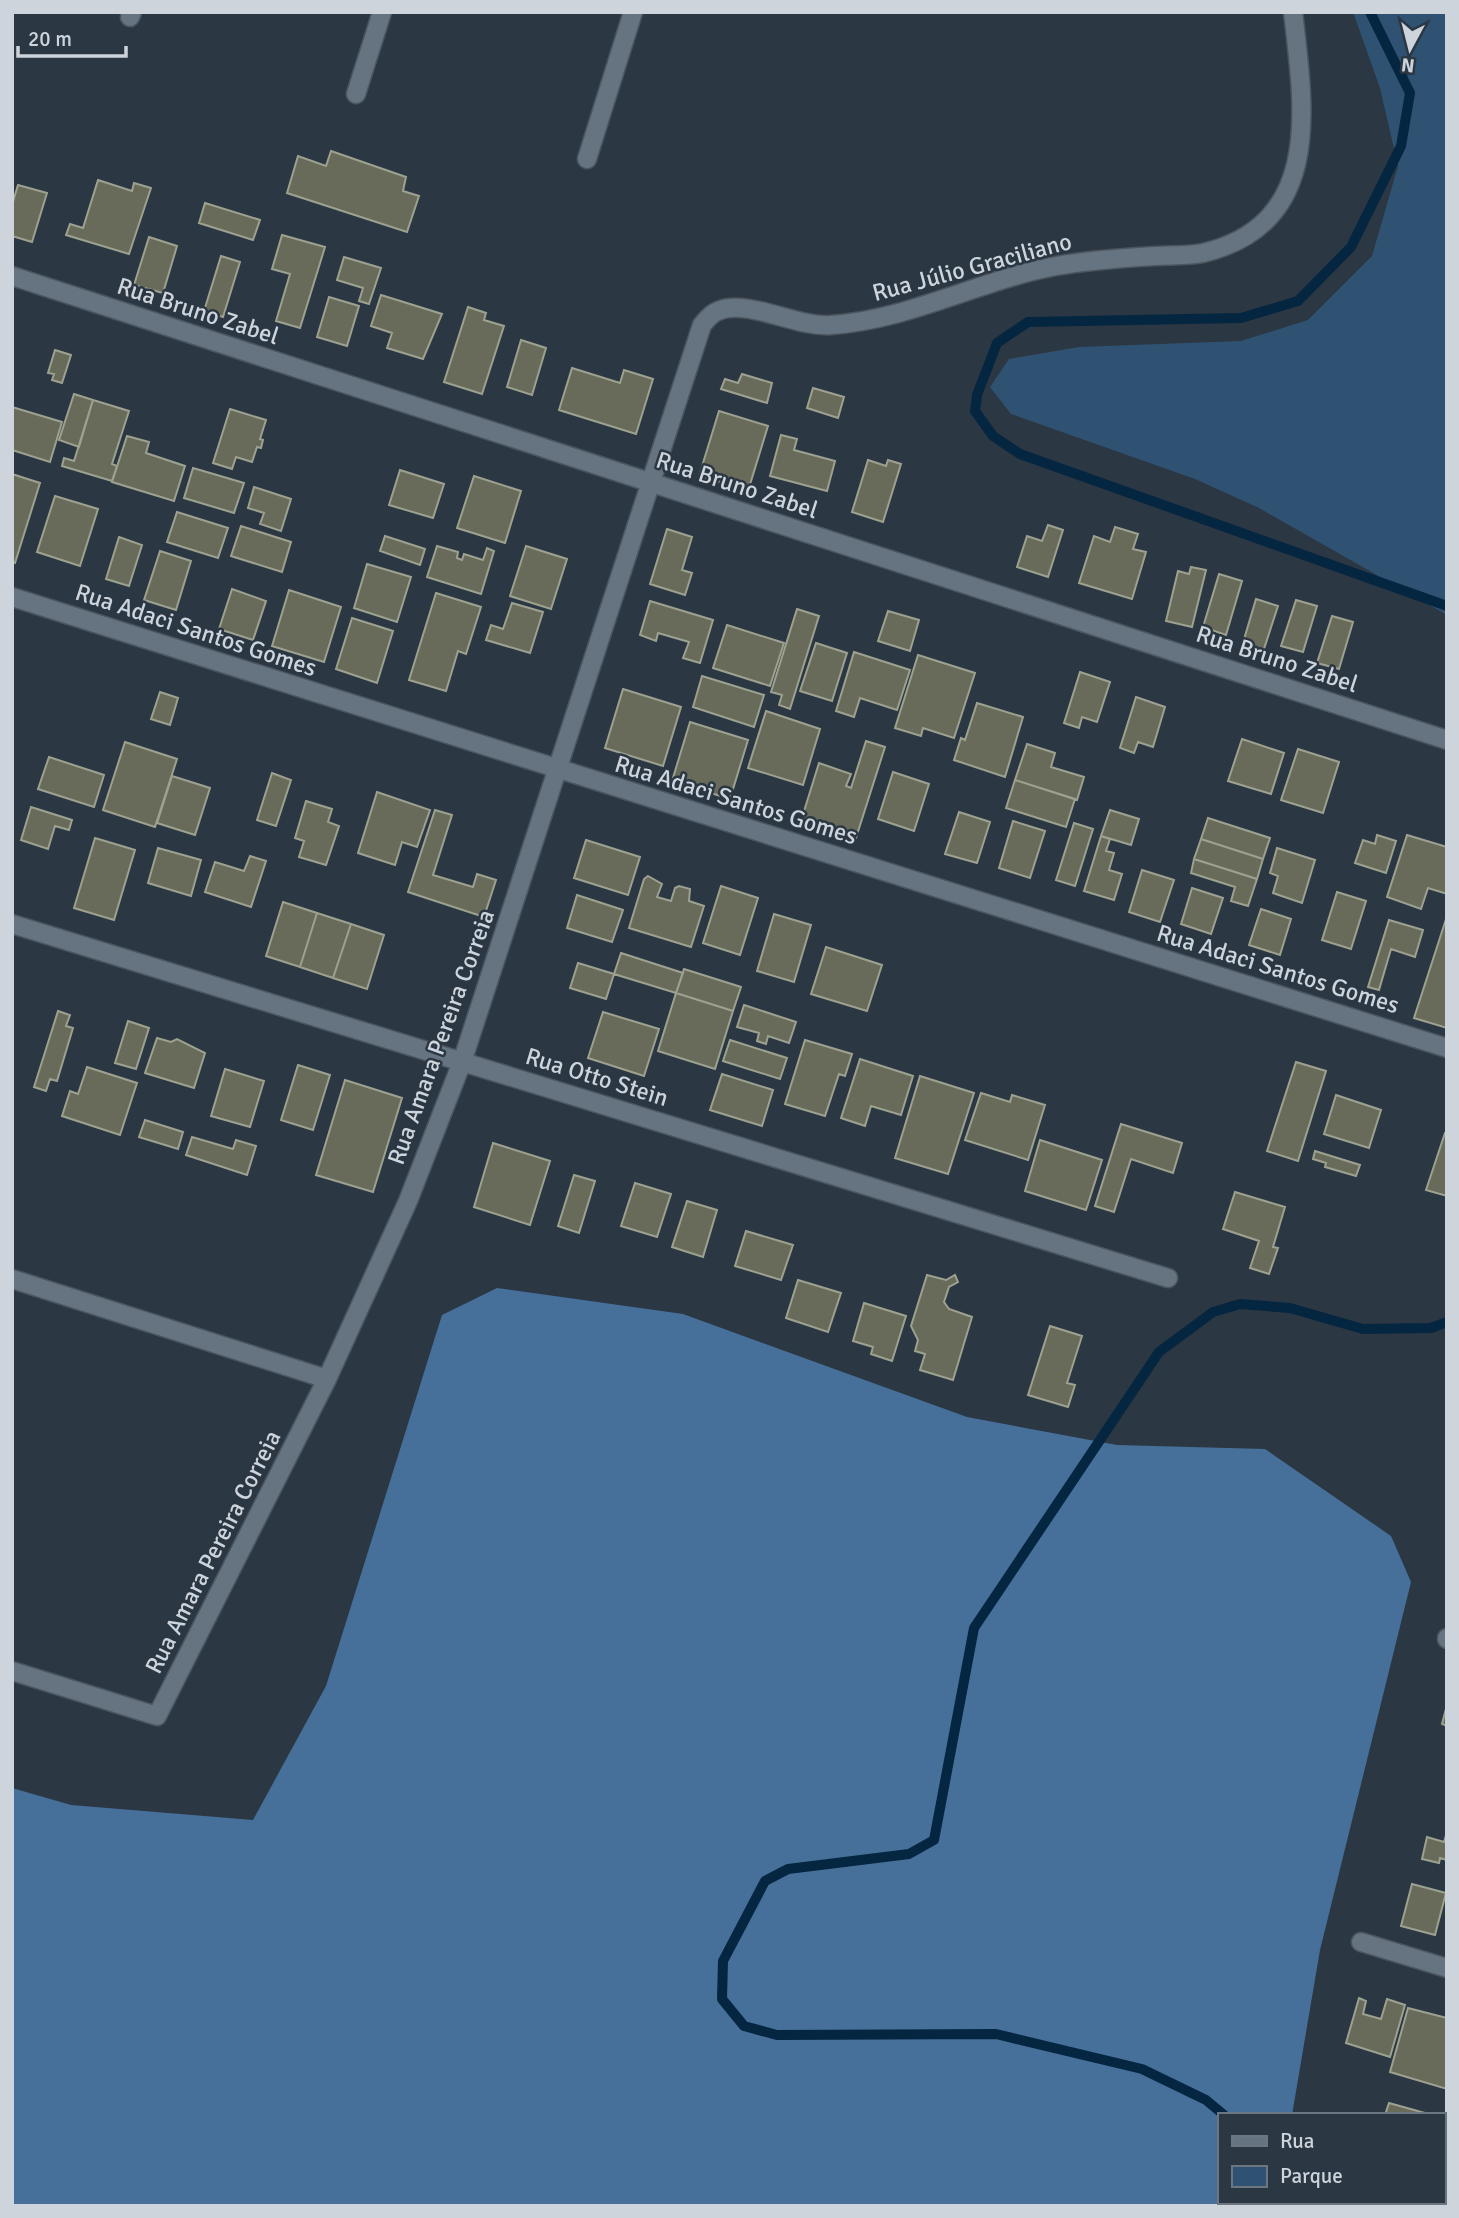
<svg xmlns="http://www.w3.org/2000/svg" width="1459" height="2218" font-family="Signika,sans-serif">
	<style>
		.green { fill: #305272 }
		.forest { fill: #467099 }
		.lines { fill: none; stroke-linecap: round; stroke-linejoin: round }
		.stream { stroke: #052641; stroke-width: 10 }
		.building { fill: #686b5a; stroke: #9da18f; stroke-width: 2 }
		.minor-casing { stroke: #4b555f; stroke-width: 21 }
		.minor { stroke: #667481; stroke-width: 18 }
		.labels { text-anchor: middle; stroke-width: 5; stroke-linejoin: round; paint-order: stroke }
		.street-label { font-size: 24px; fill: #cdd4dc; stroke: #2b3743 }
	</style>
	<rect width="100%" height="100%" fill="#2b3743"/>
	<path class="green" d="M1353,12H1447V615L1259,508L1195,479L1011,414L990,387L1009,359L1079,347L1241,341L1308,320L1372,256L1398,166L1380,88Z"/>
	<path class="forest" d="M497,1288L683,1314L967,1417L1117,1445L1265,1449L1391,1536L1411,1582L1320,1950L1292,2115H1219V2202H1278L1277,2206H12V1788L71,1805L253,1820L326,1686L442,1315Z"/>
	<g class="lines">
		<path class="stream" d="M1370,12L1410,93L1401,146L1351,247L1298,301L1241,318L1028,322L997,343L977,395L975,411L993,436L1020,454L1447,606
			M1224,2115L1206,2100L1142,2069L996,2034L777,2035L744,2026L722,1999L723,1961L765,1881L788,1869L909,1854L934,1840L974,1628L1159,1352L1213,1312L1240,1304L1290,1308L1363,1329L1431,1328L1447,1322
			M1282,2202L1283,2206"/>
	</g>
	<path class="building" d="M331,151L406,177L403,191L419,196L407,232L287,193L298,156L326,166Z
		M98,180L132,191L134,183L151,188L129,254L66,235L70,224L83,228Z
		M18,185L47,193L32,242L12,236V205Z
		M205,203L260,220L253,240L199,223Z
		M282,235L325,247L300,328L276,321L290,274L272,269Z
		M149,237L177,246L163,293L134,285Z
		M221,256L240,262L223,317L204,311Z
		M344,257L381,268L369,304L359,301L363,288L337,280Z
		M381,295L442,314L423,359L387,348L392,333L371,326Z
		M329,297L359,306L347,346L317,337Z
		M468,307L486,313L484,320L504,326L482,394L444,382Z
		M521,340L546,348L532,395L507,387Z
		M55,350L71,355L62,383L52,380L54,374L48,373Z
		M572,368L620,383L624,370L653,379L636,434L559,410Z
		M742,374L772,383L767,403L721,389L725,379L738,383Z
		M813,388L844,397L838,418L807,408Z
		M74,394L93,400L79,447L59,440Z
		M93,400L129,411L112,464L117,466L112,481L62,466L64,458L74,461Z
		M12,407L62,422L50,462L12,450Z
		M230,409L266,420L260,439L263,440L261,448L257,447L252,462L236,457L232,469L213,463Z
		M719,411L768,426L748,491L699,476Z
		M781,435L797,439L794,450L835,461L827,491L770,476Z
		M127,436L149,442L146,453L185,466L174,501L112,482Z
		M868,460L886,466L888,460L901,464L883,522L852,512Z
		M193,468L244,483L234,513L184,498Z
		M400,470L444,484L433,518L389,505Z
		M12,474L40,483L15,563L12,562Z
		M474,476L521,491L505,543L457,528Z
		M254,487L291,499L281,531L260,524L264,513L248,508Z
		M55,496L98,509L80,566L37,552Z
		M177,512L228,528L218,558L167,542Z
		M1048,525L1063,530L1048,577L1017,567L1027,536L1042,541Z
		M241,526L291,542L282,572L231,556Z
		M1115,527L1138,534L1133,549L1146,552L1132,599L1079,583L1094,536L1110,542Z
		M667,529L692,537L682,570L692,573L685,595L650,584Z
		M385,536L425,549L420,565L380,551Z
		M119,537L142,545L129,586L106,579Z
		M437,546L458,552L457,558L462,560L464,554L483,560L487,548L494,551L481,594L427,577Z
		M526,546L567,559L551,609L510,596Z
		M160,551L191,561L176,610L144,600Z
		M367,564L411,577L397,622L354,608Z
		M1191,567L1206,570L1192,627L1166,621L1178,571L1189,574Z
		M1219,574L1242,581L1226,635L1203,627Z
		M232,589L266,601L253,640L219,629Z
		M289,590L341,607L324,662L272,646Z
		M436,593L481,607L466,654L458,651L446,691L409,680Z
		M1256,599L1278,606L1263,652L1242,646Z
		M1296,600L1317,606L1303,652L1281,646Z
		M650,601L713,620L700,663L683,658L689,642L658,633L656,641L640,635Z
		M512,603L543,612L530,653L486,640L491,625L503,629Z
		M797,609L819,616L790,709L779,705L782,695L771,692Z
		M888,611L919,620L910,651L878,641Z
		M1332,616L1353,622L1339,669L1317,663Z
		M352,618L393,631L377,683L336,669Z
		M727,625L784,643L770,686L713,668Z
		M816,643L847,653L832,701L800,691Z
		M854,652L910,670L897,710L860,698L854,717L836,711Z
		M918,655L975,673L954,738L923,728L921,736L895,728Z
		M1080,672L1110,682L1097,722L1082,717L1079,728L1064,723Z
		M702,676L764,695L754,727L693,707Z
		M623,689L681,707L663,766L605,748Z
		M160,692L178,698L170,725L151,719Z
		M1136,697L1165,707L1153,747L1138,742L1134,753L1120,748Z
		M977,703L1023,717L1005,777L954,760L961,738L965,740Z
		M766,711L820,729L803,785L748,768Z
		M690,722L748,740L730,799L672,781Z
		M1242,739L1284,753L1271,794L1228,781Z
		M866,741L885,747L855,841L800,824L819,763L851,774L846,786L851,788Z
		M125,742L177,759L155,827L103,810Z
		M1027,744L1055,753L1051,767L1084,777L1077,800L1015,780Z
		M1298,749L1339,762L1323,813L1281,800Z
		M49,757L104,775L94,807L38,789Z
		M893,772L929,784L914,831L878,819Z
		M272,773L291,780L276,826L257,820Z
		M172,776L210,788L195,835L157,823Z
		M1015,780L1075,799L1066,827L1006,808Z
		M377,792L430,810L417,847L402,842L395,865L358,853Z
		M306,801L332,809L328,822L339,826L326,865L299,857L304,841L295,838Z
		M31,807L72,820L69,830L55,826L48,849L21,840Z
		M435,810L452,815L433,875L473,887L477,874L496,880L484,917L408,892Z
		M1110,810L1139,819L1131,845L1101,836Z
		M959,812L990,822L977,863L945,854Z
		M1208,818L1270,838L1263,859L1201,839Z
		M1013,821L1045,831L1030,878L999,868Z
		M1074,823L1093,829L1075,886L1056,880Z
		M1377,835L1396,841L1386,873L1355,863L1363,840L1375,844Z
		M1407,835L1447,847V894L1428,888L1421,909L1387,897Z
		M1101,836L1110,839L1106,851L1114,853L1109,870L1122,874L1114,900L1084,891Z
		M95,838L135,850L114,920L74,908Z
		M1201,839L1263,859L1257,879L1194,859Z
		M586,840L640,857L628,895L574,878Z
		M158,848L201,860L191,896L148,883Z
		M1277,848L1315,860L1302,903L1273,893L1278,876L1270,873Z
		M250,856L266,861L251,907L205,892L215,862L244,871Z
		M1194,859L1257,879L1248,906L1231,901L1235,887L1191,873Z
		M1142,870L1174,880L1160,922L1129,912Z
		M648,876L662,884L657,897L671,901L675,888L679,886L690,889L689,901L704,906L691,947L629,928L644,879Z
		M721,886L758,898L740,955L703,943Z
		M1192,888L1223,898L1211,934L1181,924Z
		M1337,892L1366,901L1351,949L1322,940Z
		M577,895L623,910L612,942L567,928Z
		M283,902L317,913L300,967L266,956Z
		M1261,909L1291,919L1280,955L1249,945Z
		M317,913L351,924L333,978L300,967Z
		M774,914L811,925L794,982L757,971Z
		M1447,916V1028L1414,1018Z
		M1389,920L1423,930L1415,957L1391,949L1379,990L1368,987Z
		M351,924L384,935L367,989L333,978Z
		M826,947L882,965L867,1011L811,994Z
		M621,953L683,973L676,993L614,974Z
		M578,963L614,974L606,999L570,988Z
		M684,969L741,987L733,1011L676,993Z
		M676,993L733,1011L715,1069L658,1051Z
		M744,1005L796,1022L789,1043L768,1036L766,1044L757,1041L759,1033L737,1027Z
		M58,1011L70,1015L66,1026L73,1028L57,1081L50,1079L46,1091L34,1087Z
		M603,1012L659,1029L644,1076L588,1058Z
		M128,1021L149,1028L136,1069L115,1063Z
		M157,1038L171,1042L177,1039L205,1053L194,1088L145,1073Z
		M730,1040L787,1058L780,1079L723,1061Z
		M805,1040L852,1054L845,1076L839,1074L825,1116L785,1104Z
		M860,1059L913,1076L901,1115L871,1106L865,1126L841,1118Z
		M1296,1062L1326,1071L1298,1161L1267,1151Z
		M298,1065L330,1075L313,1130L281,1120Z
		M87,1067L137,1083L120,1135L62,1116L70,1091L78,1094Z
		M225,1069L264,1081L250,1127L211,1116Z
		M722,1074L773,1090L762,1126L710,1110Z
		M920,1076L974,1093L948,1174L895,1158Z
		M345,1080L402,1098L373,1192L316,1175Z
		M981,1093L1010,1102L1012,1095L1045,1105L1028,1160L965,1140Z
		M1336,1095L1381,1110L1369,1148L1324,1134Z
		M145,1120L183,1132L178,1149L139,1137Z
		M1121,1124L1182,1143L1173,1173L1131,1159L1114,1212L1095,1206Z
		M1445,1133H1447V1196L1426,1190Z
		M192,1137L233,1149L236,1140L256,1146L247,1175L186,1155Z
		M1040,1140L1102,1160L1086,1210L1025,1191Z
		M493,1143L550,1161L530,1225L474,1207Z
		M1315,1151L1360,1165L1356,1176L1325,1167L1326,1163L1313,1159Z
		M574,1175L595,1181L579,1233L558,1226Z
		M635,1183L671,1194L657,1237L621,1226Z
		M1235,1192L1285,1207L1273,1247L1278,1248L1269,1274L1250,1268L1259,1241L1223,1229Z
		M687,1201L717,1210L703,1257L672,1247Z
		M746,1231L793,1245L781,1280L735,1266Z
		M927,1275L946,1280L955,1275L958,1282L949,1287L944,1302L949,1309L972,1317L953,1380L920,1370L925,1354L915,1351L918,1340L911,1326Z
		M798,1280L841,1293L828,1332L786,1318Z
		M864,1303L906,1316L892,1361L871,1354L873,1347L853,1341Z
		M1050,1326L1082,1336L1067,1383L1075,1385L1068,1407L1028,1395Z
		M1447,1705V1726L1442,1724Z
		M1447,1832V1860L1440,1858L1439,1863L1422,1859L1427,1837L1444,1842Z
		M1412,1884L1446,1893L1435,1935L1401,1926Z
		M1359,1998L1366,2001L1363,2014L1381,2019L1387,1999L1405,2005L1390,2057L1346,2043Z
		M1408,2008L1447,2018V2089L1390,2072Z
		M1389,2103L1432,2115H1385Z
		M1351,2202H1369L1382,2206H1350Z"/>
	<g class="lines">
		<g class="minor-casing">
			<path id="minor" d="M130,17L132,12
				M356,94L382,12
				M587,159L633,12
				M12,276L1447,740
				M12,597L1447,1048
				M12,924L1168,1278
				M12,1279L327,1379
				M1447,1638V1639
				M12,1671L157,1716L327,1379L408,1201L462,1062L702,325C706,320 712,313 718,311C747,298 797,328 831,325C909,320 980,280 1056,266C1089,260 1122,258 1155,256C1171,255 1188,256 1203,253C1324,224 1304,108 1293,12
				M1361,1942L1447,1968"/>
		</g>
		<use href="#minor" class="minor"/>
	</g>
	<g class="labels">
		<g class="street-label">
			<text transform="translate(972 267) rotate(-15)" y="8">Rua Júlio Graciliano</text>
			<text transform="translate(198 311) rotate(18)" y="8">Rua Bruno Zabel</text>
			<text transform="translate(737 485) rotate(18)" y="8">Rua Bruno Zabel</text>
			<text transform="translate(196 630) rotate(18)" y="8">Rua Adaci Santos Gomes</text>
			<text transform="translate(1277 659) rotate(18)" y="8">Rua Bruno Zabel</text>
			<text transform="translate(736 800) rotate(17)" y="8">Rua Adaci Santos Gomes</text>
			<text transform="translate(1278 969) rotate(17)" y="8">Rua Adaci Santos Gomes</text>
			<text transform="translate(441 1037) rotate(-70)" y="8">Rua Amara Pereira Correia</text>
			<text transform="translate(597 1077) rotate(17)" y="8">Rua Otto Stein</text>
			<text transform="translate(213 1552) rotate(-63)" y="8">Rua Amara Pereira Correia</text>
		</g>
	</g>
	<rect width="1459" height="2218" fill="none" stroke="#cdd4dc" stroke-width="28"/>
	<rect x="1218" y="2113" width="228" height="91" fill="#2b3743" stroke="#6c7680" stroke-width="2"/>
	<rect x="1232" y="2136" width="35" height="10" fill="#667481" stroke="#6c7680" stroke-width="2"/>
	<text x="1280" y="2148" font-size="21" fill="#cdd4dc">Rua</text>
	<rect x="1232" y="2166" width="35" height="21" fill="#305272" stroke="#6c7680" stroke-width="2"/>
	<text x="1280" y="2183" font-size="21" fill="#cdd4dc">Parque</text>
	<g transform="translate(1410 49) rotate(187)" stroke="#2b3743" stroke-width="5" paint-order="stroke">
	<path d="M0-5L12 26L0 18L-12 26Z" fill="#cdd4dc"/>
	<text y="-10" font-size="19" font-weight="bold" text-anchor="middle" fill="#cdd4dc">N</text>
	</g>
	<path d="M18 46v10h108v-10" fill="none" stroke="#cdd4dc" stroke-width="3.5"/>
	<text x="28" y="46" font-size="21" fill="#cdd4dc" stroke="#2b3743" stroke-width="5" paint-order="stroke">20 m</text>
</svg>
